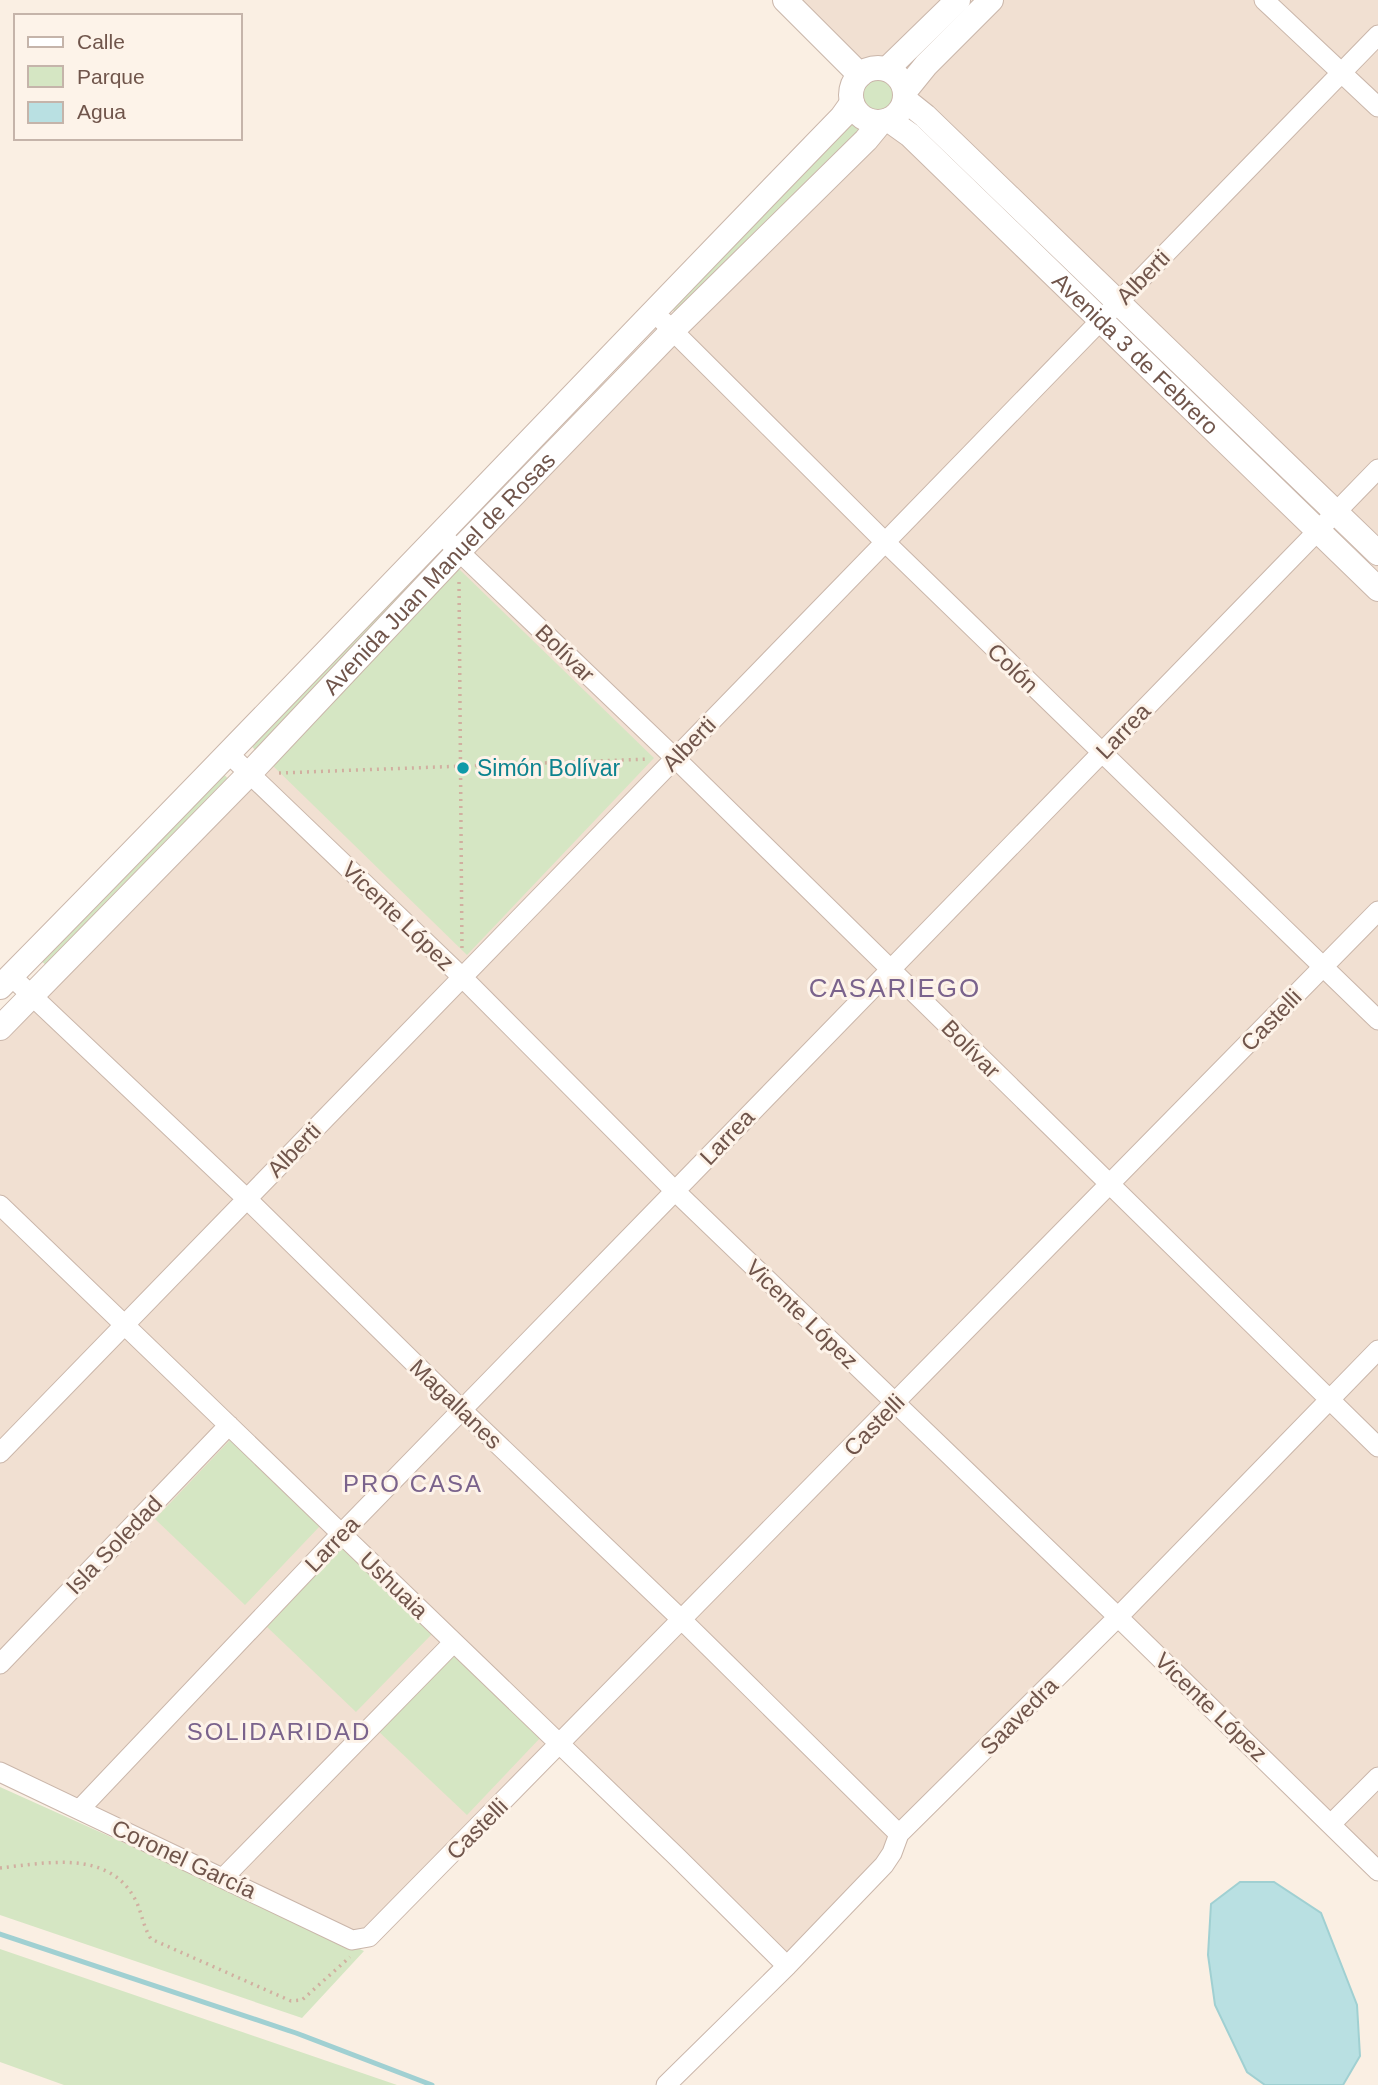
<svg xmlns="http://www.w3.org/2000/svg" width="1378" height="2085" font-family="Arial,sans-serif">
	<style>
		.residential { fill: #f1e0d2 }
		.green { fill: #d5e6c3 }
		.water { fill: #b9e0e2; stroke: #a0d0d2; stroke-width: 2 }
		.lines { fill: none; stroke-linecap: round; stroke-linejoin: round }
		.stream { stroke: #a0d0d2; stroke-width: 5 }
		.minor-casing { stroke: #cab6aa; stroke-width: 21 }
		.tertiary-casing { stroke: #cab6aa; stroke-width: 26 }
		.path { stroke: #d1afa0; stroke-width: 3.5; stroke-dasharray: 2 5; stroke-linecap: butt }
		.minor { stroke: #fff; stroke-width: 19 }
		.tertiary { stroke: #fff; stroke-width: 24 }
		.culture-dot { fill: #0f9aa8; stroke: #fdf3e9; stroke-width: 2.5 }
		.labels { text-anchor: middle; stroke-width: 6; stroke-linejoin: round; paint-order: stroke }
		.street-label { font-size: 23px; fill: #70554b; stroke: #fdf3e9 }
		.culture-label { font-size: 23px; fill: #0d838f; stroke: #fdf3e9; text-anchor: start }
		.neighbourhood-label { font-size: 24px; letter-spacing: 2px; fill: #7a638c; stroke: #fdf3e9 }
		.quarter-label { font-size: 26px; letter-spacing: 2px; fill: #7a638c; stroke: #fdf3e9 }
	</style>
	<rect width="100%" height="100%" fill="#faefe3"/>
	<path class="residential" d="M785,0H1378V1871L1118,1617L787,1966L561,1744L369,1937L0,1772V1028L871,121L856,112L851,95L856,78Z"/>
	<path class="green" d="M861 95a17 17 0 1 1 34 0a17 17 0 1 1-34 0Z
		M854,122L862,130L679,316L672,309Z
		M1133,332L1317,508L1313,511L1130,335Z
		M430,556L437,564L255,750L248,742Z
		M458,568L654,758L467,955L270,763Z
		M222,772L229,780L47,966L39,959Z
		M230,1440L320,1526L245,1605L155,1519Z
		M341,1547L432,1634L356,1712L266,1626Z
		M452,1650L542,1736L467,1815L376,1729Z
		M0,1787L364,1951L302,2018L0,1915Z
		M0,1949L397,2085H64L0,2062Z"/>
	<path class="water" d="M1240,1882H1274L1321,1913L1357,2005L1360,2056L1343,2085H1265L1247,2072L1215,2005L1208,1955L1211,1904Z"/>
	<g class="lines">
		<path class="stream" d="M0,1934L296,2033L432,2085"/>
		<g class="minor-casing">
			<path id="minor" d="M1264,0L1378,107
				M663,321L885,542L1378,1020
				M449,542L675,758L1378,1447
				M229,754L462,977L675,1191L1118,1617L1378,1871
				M11,976L247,1199L462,1410L682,1620L899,1834
				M0,1205L677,1857L787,1966
				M0,1453L1378,35
				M0,1664L229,1425
				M0,1772L352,1940L369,1937L1378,911
				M80,1809L341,1534L1378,469
				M1331,1824L1378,1777
				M224,1877L453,1643
				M666,2085L787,1966L884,1865L892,1853L899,1834L1118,1617L1378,1350"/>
		</g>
		<g class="tertiary-casing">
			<g id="tertiary">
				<path d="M785,0L860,75"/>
				<circle cx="878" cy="95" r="27"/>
				<path d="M887,69L958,0"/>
				<path d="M905,91L926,65L991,0"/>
				<path d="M905,100L925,116L1378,553"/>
				<path id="s1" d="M889,120L910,135L1378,589"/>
				<path d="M0,987C284,700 561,406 842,117L852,103"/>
				<path id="s2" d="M0,1028L249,774L458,552L672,331L866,140L880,123"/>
			</g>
		</g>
		<path class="path" d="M459,582L462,952
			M279,773L649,759
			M0,1868C46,1863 108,1849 135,1899C142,1912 142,1924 151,1939L291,2001L302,2000L350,1957"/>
		<use href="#minor" class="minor"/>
		<use href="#tertiary" class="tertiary"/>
	</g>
	<circle class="culture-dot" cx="463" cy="768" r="7"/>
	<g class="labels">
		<g class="street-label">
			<text transform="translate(1143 277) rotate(-46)" y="8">Alberti</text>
			<text dy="8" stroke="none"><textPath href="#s1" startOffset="340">Avenida 3 de Febrero</textPath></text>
			<text dy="8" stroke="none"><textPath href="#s2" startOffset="632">Avenida Juan Manuel de Rosas</textPath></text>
			<text transform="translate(565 653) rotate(44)" y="8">Bolívar</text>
			<text transform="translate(1013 668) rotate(44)" y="8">Colón</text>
			<text transform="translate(1123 731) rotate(-46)" y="8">Larrea</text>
			<text transform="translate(689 744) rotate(-46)" y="8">Alberti</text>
			<text transform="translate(398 916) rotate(44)" y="8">Vicente López</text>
			<text transform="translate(1271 1020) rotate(-46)" y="8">Castelli</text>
			<text transform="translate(971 1049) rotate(45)" y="8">Bolívar</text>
			<text transform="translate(727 1137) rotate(-46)" y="8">Larrea</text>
			<text transform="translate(294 1150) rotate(-46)" y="8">Alberti</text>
			<text transform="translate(802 1314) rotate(44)" y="8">Vicente López</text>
			<text transform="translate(456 1404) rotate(44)" y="8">Magallanes</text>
			<text transform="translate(874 1425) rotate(-46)" y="8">Castelli</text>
			<text transform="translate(332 1544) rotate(-46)" y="8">Larrea</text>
			<text transform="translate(114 1545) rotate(-46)" y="8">Isla Soledad</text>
			<text transform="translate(394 1585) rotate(44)" y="8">Ushuaia</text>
			<text transform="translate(1211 1707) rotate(44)" y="8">Vicente López</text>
			<text transform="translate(1019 1716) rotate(-45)" y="8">Saavedra</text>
			<text transform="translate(477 1829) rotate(-45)" y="8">Castelli</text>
			<text transform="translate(184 1859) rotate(25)" y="8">Coronel García</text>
		</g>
		<g class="culture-label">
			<text x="477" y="776">Simón Bolívar</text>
		</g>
		<g class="neighbourhood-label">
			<text x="413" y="1492">PRO CASA</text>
			<text x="279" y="1740">SOLIDARIDAD</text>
		</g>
		<g class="quarter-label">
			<text x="895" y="997">CASARIEGO</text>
		</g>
	</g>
	<rect x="14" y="14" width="228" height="126" fill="#fdf3e9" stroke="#c5b4aa" stroke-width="2"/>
	<rect x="28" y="37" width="35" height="10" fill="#ffffff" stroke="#c5b4aa" stroke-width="2"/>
	<text x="77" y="49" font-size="21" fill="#70554b">Calle</text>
	<rect x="28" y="66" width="35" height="21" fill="#d5e6c3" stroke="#c5b4aa" stroke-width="2"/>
	<text x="77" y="84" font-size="21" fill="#70554b">Parque</text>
	<rect x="28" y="102" width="35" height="21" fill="#b9e0e2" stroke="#c5b4aa" stroke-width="2"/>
	<text x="77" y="119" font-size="21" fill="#70554b">Agua</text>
</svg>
